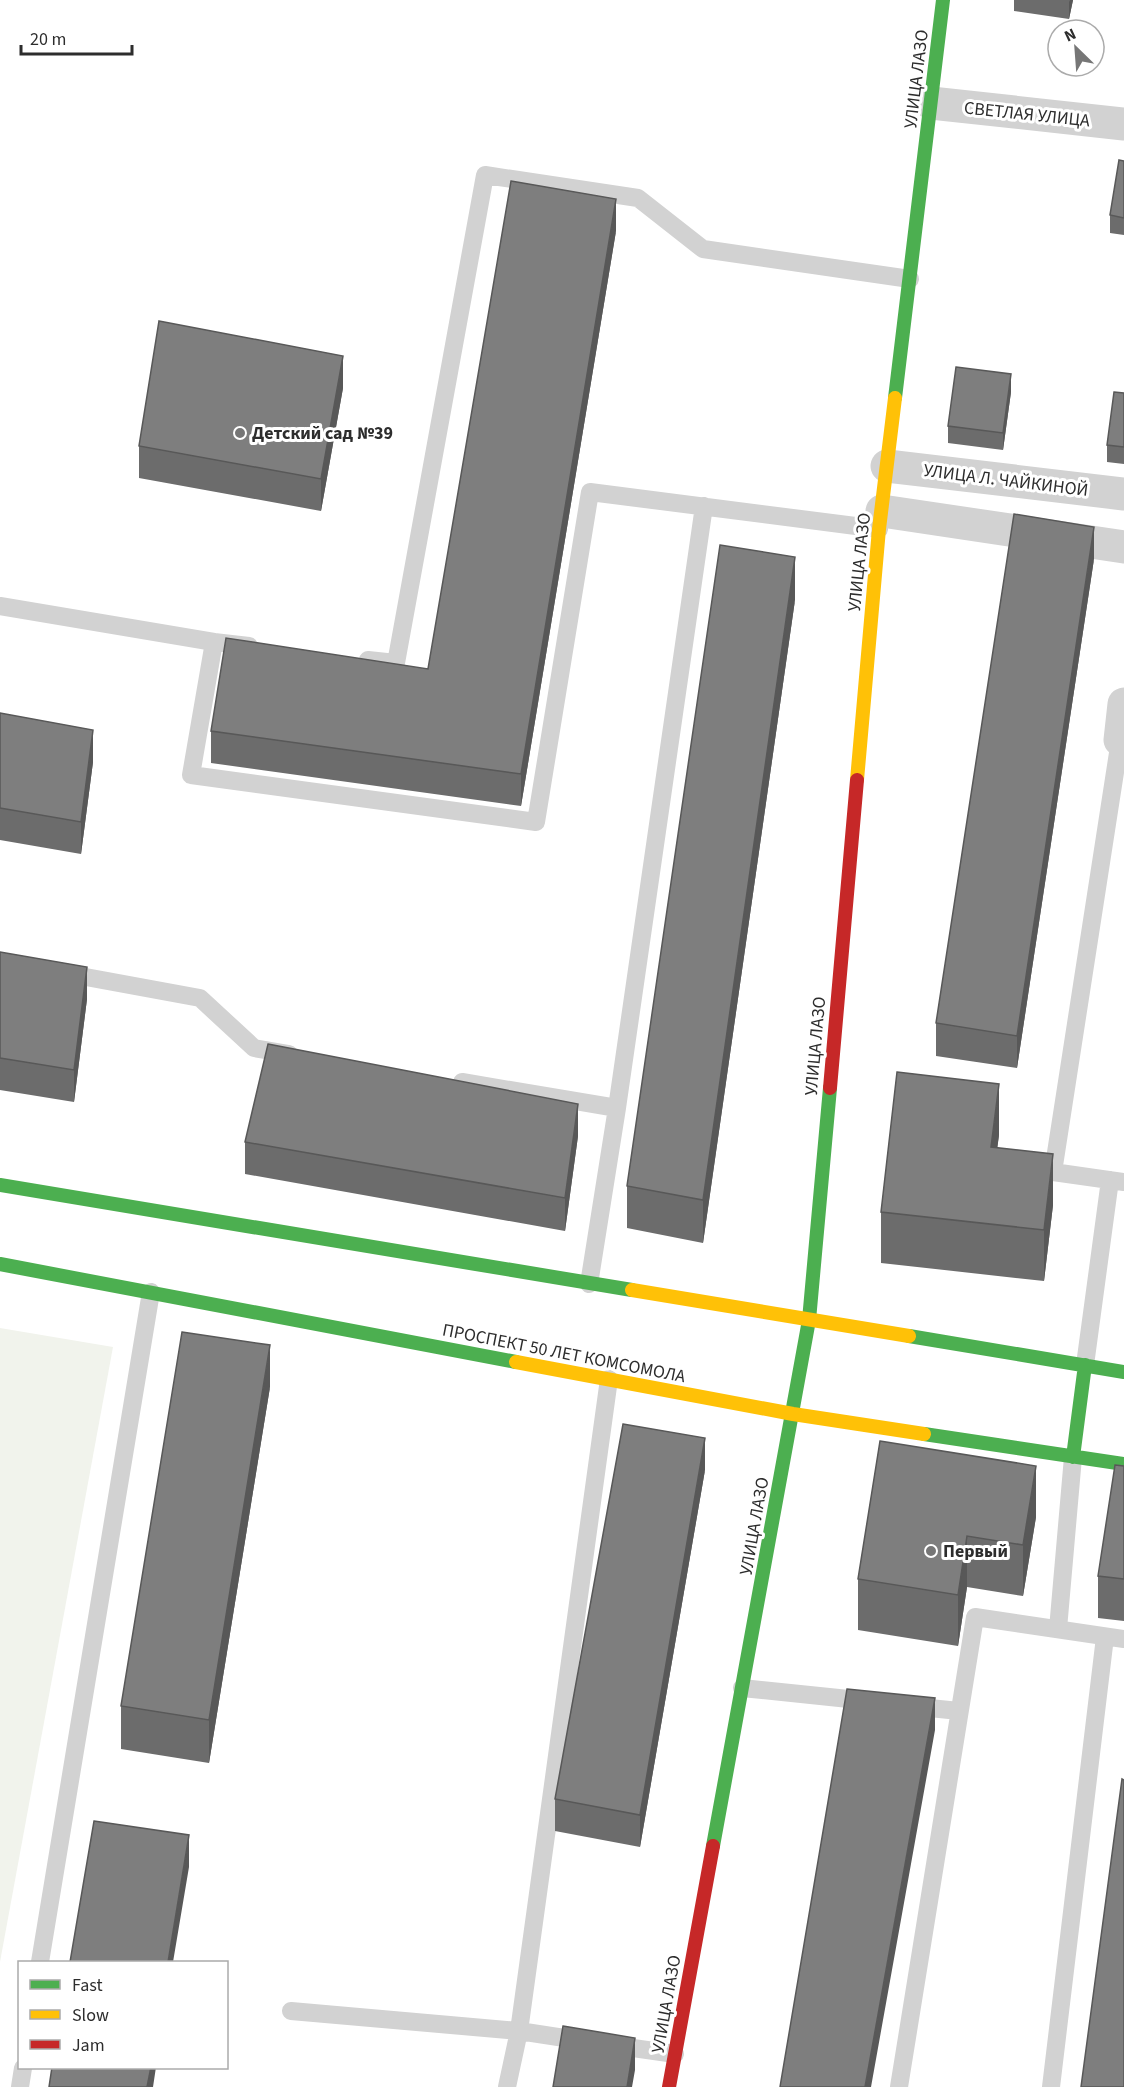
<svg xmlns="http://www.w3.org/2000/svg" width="1124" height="2087" font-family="'Source Sans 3',sans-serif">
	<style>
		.green { fill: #f1f3ec }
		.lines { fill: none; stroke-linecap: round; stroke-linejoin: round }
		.lane { stroke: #d2d2d2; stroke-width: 18 }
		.street { stroke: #d2d2d2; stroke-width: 33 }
		.fast { stroke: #4caf50; stroke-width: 14 }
		.slow { stroke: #ffc107; stroke-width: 14 }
		.jam { stroke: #c62828; stroke-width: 14 }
		.wall { fill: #6c6c6c }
		.shaded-wall { fill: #585858 }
		.building { fill: #7e7e7e; stroke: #585858; stroke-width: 1.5 }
		.poi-dot { fill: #767676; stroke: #fff; stroke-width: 2 }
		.labels { text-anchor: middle; stroke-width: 6; stroke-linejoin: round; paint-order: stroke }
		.street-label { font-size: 18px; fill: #2d2d2d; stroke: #fff }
		.poi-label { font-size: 18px; font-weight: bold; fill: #2d2d2d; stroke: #fff; text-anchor: start }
	</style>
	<rect width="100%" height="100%" fill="#fff"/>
	<path class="green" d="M0,1328L113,1347L0,1962Z"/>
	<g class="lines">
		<path class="lane" d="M0,606L214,642
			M249,646L214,642L191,775L536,822L590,492L879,529
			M368,660L396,663L485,175L638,198L703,249L910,279
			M1120,740L1053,1172L1124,1182
			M64,973L200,998L254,1048L289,1054
			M462,1082L617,1108L704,506
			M589,1284L617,1108
			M1085,1365L1110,1180
			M1058,1629L1073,1457
			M742,1688L868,1701
			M910,1706L959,1711
			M40,1962L151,1292
			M291,2011L519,2031L584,2041
			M612,2045L675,2054
			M20,2087L23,2068
			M507,2087L519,2031L609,1379
			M899,2087L975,1617L1124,1639
			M1051,2087L1105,1637"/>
		<path class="street" d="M931,103L1124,124
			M887,466L1124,494
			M882,511L1124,547
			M1124,704L1120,740H1124"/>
		<path class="fast" d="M895,398L943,0
			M0,1185L632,1290
			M0,1264L516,1362
			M909,1336L1124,1372
			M924,1434L1124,1464
			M1073,1457L1085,1365
			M713,1846L809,1320L830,1088"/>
		<path class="slow" d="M857,780L879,529L895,398
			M632,1290L909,1336
			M516,1362L793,1414L924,1434"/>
		<path class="jam" d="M830,1088L857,780
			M669,2087L713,1846"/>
	</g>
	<path class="wall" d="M1014,0H1073L1069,19L1014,11Z
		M1124,161V235L1110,233V215Z
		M616,231L521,806L211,763V731L428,669Z
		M343,388L321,511L139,478V446Z
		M1011,392L1003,450L948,443V426Z
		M1124,393V464L1107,462V445Z
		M1094,559L1017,1068L936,1056V1023Z
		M795,600L703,1243L627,1228V1186Z
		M0,713L93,762L81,854L0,840Z
		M0,952L87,999L74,1102L0,1090Z
		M999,1135L997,1148L1053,1205L1044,1281L881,1263V1212Z
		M578,1136L565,1231L245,1174V1142Z
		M270,1387L209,1763L121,1749V1706Z
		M880,1441L1036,1517L1023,1596L967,1587L958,1646L858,1630V1579Z
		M1124,1466V1621L1098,1618V1576Z
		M705,1470L640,1847L555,1831V1799Z"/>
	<path class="shaded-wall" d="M1070,0H1073L1069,19V2Z
		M616,199V231L521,806V774Z
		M343,356V388L321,511V479Z
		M1011,374V392L1003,450V433Z
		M1094,527V559L1017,1068V1036Z
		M795,557V600L703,1243V1200Z
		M93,730V762L81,854V822Z
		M87,967V999L74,1102V1070Z
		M999,1084V1135L991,1198V1147Z
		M578,1104V1136L565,1231V1198Z
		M1053,1154V1205L1044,1281V1230Z
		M270,1345V1387L209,1763V1720Z
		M705,1438V1470L640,1847V1815Z
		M1036,1466V1517L1023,1596V1545Z
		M967,1536V1587L958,1646V1595Z
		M935,1698V1730L871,2087H865Z
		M189,1835V1867L173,1962H168Z
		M635,2038V2070L632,2087H627Z
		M151,2067H156L153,2087H147Z"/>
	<path class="building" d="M1119,160L1124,161V218L1110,215Z
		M511,181L616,199L521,774L211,731L226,638L428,669Z
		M159,321L343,356L321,479L139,446Z
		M956,367L1011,374L1003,433L948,426Z
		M1114,392L1124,393V447L1107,445Z
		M1014,514L1094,527L1017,1036L936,1023Z
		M720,545L795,557L703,1200L627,1186Z
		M0,713L93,730L81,822L0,808Z
		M0,952L87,967L74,1070L0,1058Z
		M268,1044L578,1104L565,1198L245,1142Z
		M897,1072L999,1084L991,1147L1053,1154L1044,1230L881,1212Z
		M182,1332L270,1345L209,1720L121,1706Z
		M623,1424L705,1438L640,1815L555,1799Z
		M880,1441L1036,1466L1023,1545L967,1536L958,1595L858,1579Z
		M1115,1465L1124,1466V1579L1098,1576Z
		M847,1689L935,1698L865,2087H780Z
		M1122,1779L1124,1780V2087H1081Z
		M94,1821L189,1835L168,1962H70Z
		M563,2026L635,2038L627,2087H553Z
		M52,2067H151L147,2087H49Z"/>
	<g class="poi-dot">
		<circle cx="240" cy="433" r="6"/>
		<circle cx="931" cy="1551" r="6"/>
	</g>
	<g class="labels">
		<g class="street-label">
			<text transform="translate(916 79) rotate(-83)" y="6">УЛИЦА ЛАЗО</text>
			<text transform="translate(1027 114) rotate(6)" y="6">СВЕТЛАЯ УЛИЦА</text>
			<text transform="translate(1006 480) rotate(7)" y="6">УЛИЦА Л. ЧАЙКИНОЙ</text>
			<text transform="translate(859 562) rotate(-84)" y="6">УЛИЦА ЛАЗО</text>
			<text transform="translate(815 1046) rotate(-85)" y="6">УЛИЦА ЛАЗО</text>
			<text transform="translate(564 1353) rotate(11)" y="6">ПРОСПЕКТ 50 ЛЕТ КОМСОМОЛА</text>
			<text transform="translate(754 1526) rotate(-80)" y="6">УЛИЦА ЛАЗО</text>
			<text transform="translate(666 2004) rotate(-80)" y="6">УЛИЦА ЛАЗО</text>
		</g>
		<g class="poi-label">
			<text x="252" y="439">Детский сад №39</text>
			<text x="943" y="1557">Первый</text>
		</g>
	</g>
	<rect x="18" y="1961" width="210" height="108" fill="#ffffff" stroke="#ababab" stroke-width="1.5"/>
	<rect x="30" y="1980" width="30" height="9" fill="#4caf50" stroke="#ababab" stroke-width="1.5"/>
	<text x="72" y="1991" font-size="18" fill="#2d2d2d">Fast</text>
	<rect x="30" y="2010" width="30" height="9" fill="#ffc107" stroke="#ababab" stroke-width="1.5"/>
	<text x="72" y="2021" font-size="18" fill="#2d2d2d">Slow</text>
	<rect x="30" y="2040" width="30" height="9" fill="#c62828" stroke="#ababab" stroke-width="1.5"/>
	<text x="72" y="2051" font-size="18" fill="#2d2d2d">Jam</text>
	<g transform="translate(1076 48) rotate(335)"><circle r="28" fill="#ffffff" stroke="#ababab" stroke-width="1.5"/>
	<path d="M0-4.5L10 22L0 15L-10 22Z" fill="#767676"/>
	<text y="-9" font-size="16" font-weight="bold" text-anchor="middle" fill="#2d2d2d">N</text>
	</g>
	<path d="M21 45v9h111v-9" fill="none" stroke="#2d2d2d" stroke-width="3"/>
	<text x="30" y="45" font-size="18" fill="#2d2d2d" stroke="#ffffff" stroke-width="4.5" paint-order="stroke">20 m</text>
</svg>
